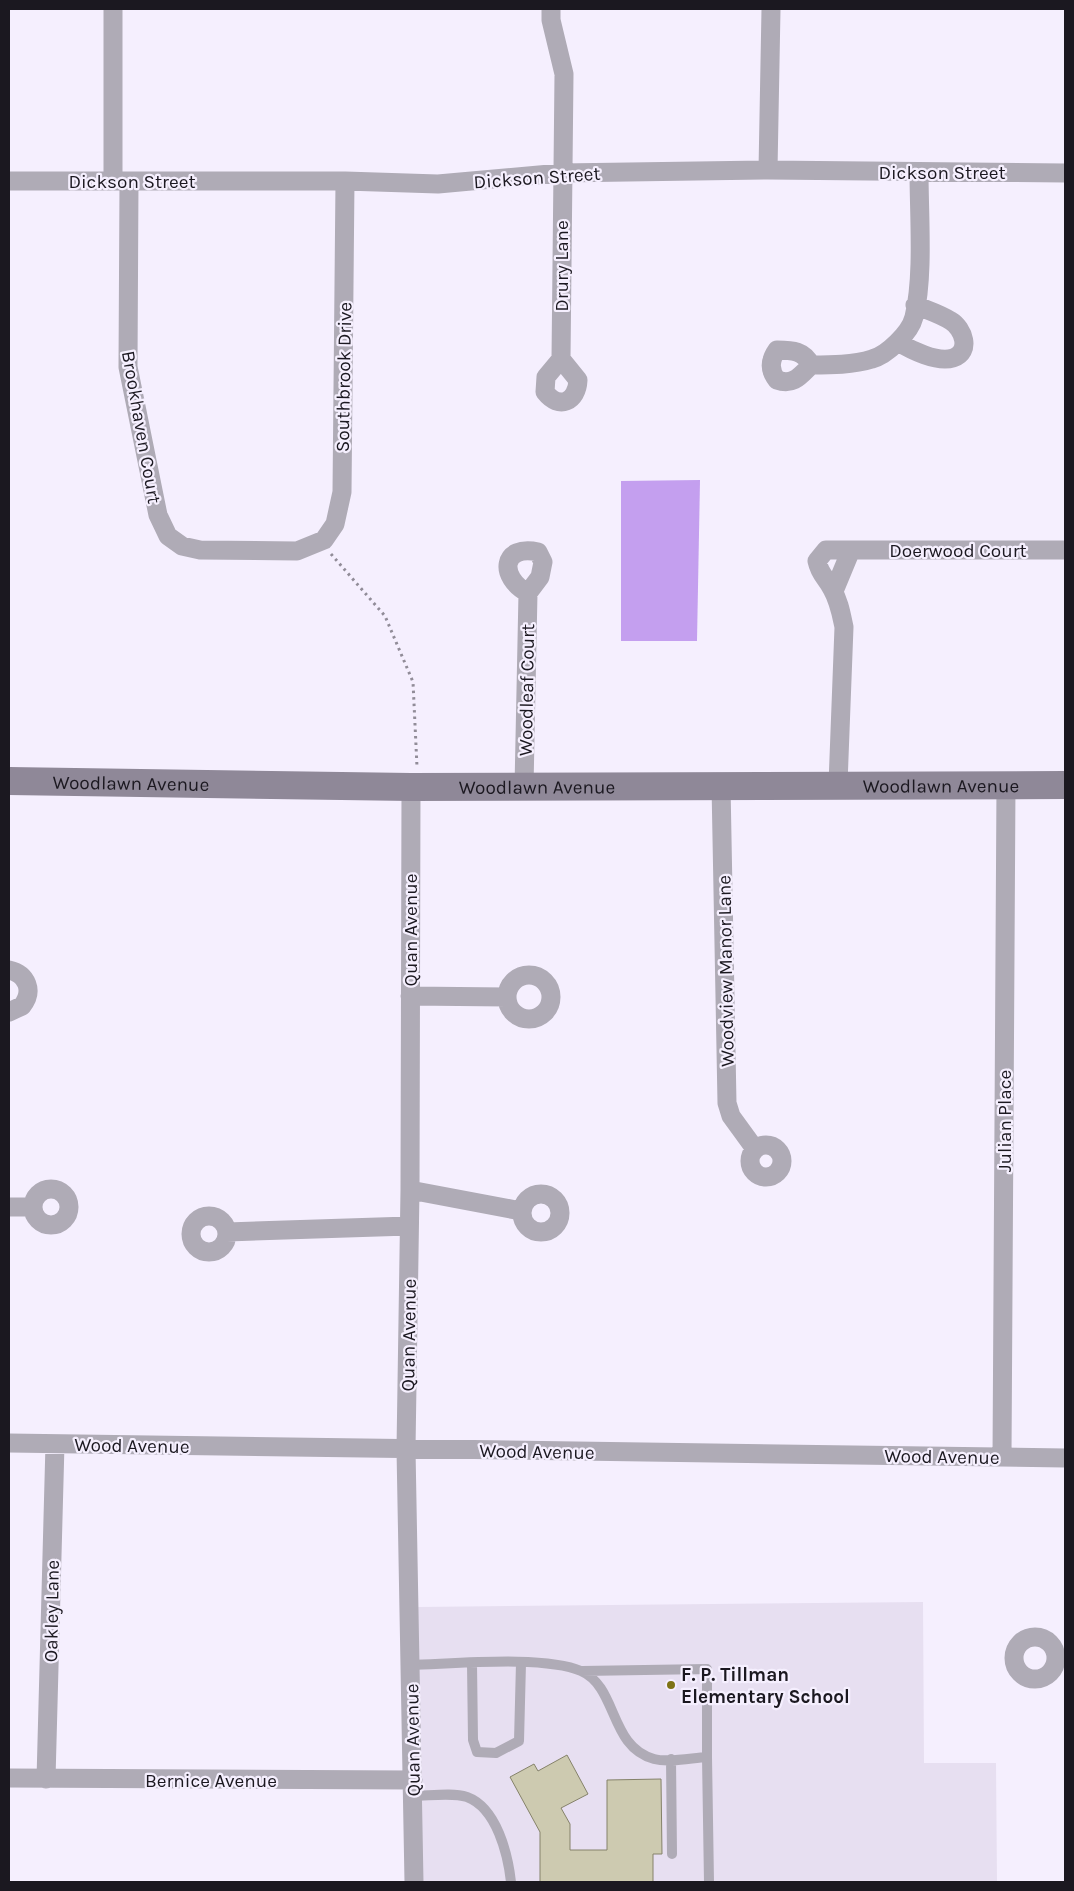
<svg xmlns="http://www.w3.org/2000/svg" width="1074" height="1891" font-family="Karla,sans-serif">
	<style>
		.built { fill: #e7dff1 }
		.forest { fill: #c49fef }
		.building { fill: #cdcab0; stroke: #85826a }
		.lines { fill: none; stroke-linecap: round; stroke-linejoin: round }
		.path { stroke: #918c98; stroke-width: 3; stroke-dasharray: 2.5 4; stroke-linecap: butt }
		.lane { stroke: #afabb6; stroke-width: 10 }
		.street { stroke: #afabb6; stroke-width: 19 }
		.secondary { stroke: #8f8898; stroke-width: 28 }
		.poi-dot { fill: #7e7315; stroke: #f5effe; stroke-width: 2 }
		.labels { text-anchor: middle; stroke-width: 4.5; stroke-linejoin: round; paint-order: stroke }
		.street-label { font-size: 19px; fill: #1b1820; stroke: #f5effe }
		.poi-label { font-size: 19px; font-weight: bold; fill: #1b1820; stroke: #f5effe; text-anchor: start }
	</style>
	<rect width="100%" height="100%" fill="#f5effe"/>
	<path class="built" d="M923,1602L924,1763H996L997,1882H420L418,1607Z"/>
	<path class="forest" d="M700,480L697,641H621V481Z"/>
	<path class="building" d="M567,1755L588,1794L561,1808L570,1824V1850H607V1780L661,1779L662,1854H653V1882H540V1832L510,1777L534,1764L538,1771Z"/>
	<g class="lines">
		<path class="path" d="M331,554L385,616L413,682L417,767"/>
		<path class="lane" d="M472,1664L473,1740L477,1752L496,1753L519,1741L521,1663
			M411,1665C452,1664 545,1655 581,1671C618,1687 609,1747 654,1759C669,1763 691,1758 707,1757L709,1882
			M582,1671L707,1669V1757
			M671,1759L672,1854
			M413,1796C429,1796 452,1792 467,1797C497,1808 508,1855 511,1882"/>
		<path class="street" d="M113,9V181
			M551,9V20L564,74L561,359L578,380C577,402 559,410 545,392L546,377L561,359
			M768,170L771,9
			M9,181H345L438,184L561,173L768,170L1065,173
			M129,182L128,367L158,515L168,536L182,546L200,550L297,551L324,540L335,524L342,492L345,181
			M898,342C911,350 937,363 953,358C972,352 963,328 951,321C940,314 927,310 915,305
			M811,365C804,351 793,350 777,350C770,360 769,370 777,380C793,386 800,376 811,365C831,365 853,365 872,359C887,355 910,333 914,317C924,277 919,215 919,172
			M834,591L851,550
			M838,784L844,627C841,613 839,601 832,589C826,577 820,575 817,561L826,550H1065
			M721,785L727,1103L731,1116L755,1149
			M411,787L410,1190L406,1449L414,1882
			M524,787L528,593C498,577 502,544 538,552L543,562L540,577L528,593
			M9,970C27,974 34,991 22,1006L9,1012
			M507 997a22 22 0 1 1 44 0a22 22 0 1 1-44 0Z
			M410,996L507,997
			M750 1161a16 16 0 1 1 32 0a16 16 0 1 1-32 0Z
			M33 1207a18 18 0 1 1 36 0a18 18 0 1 1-36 0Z
			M410,1190L521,1211
			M522 1213a19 19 0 1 1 38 0a19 19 0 1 1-38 0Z
			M9,1207H33
			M191 1234a18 18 0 1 1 36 0a18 18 0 1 1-36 0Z
			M227,1232L409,1226
			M9,1443L1065,1458
			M1002,1457L1006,784
			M1014 1658a21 21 0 1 1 42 0a21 21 0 1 1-42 0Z
			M9,1778L413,1780
			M46,1779L55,1444"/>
		<path class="secondary" id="s1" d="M9,781L411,787L1065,785"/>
	</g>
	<circle class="poi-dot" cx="671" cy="1685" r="5"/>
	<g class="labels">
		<g class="street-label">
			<text x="942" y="179">Dickson Street</text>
			<text transform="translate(537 177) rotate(-4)" y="7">Dickson Street</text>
			<text x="132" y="188">Dickson Street</text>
			<text transform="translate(561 266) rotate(-90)" y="7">Drury Lane</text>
			<text transform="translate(343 377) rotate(-89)" y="7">Southbrook Drive</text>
			<text transform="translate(142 427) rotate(80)" y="7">Brookhaven Court</text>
			<text x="958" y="557">Doerwood Court</text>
			<text transform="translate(526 690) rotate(-89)" y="7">Woodleaf Court</text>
			<text dy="7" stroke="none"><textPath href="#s1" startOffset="122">Woodlawn Avenue</textPath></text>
			<text dy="7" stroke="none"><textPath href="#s1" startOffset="932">Woodlawn Avenue</textPath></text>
			<text dy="7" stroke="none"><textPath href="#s1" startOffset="528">Woodlawn Avenue</textPath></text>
			<text transform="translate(410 930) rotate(-90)" y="7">Quan Avenue</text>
			<text transform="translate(725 971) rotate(-91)" y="7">Woodview Manor Lane</text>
			<text transform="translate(1004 1121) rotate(-90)" y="7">Julian Place</text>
			<text transform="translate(408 1335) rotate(-89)" y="7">Quan Avenue</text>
			<text transform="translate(132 1445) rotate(1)" y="7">Wood Avenue</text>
			<text transform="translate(537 1451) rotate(1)" y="7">Wood Avenue</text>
			<text transform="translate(942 1456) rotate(1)" y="7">Wood Avenue</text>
			<text transform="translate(51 1611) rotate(-89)" y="7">Oakley Lane</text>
			<text transform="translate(412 1740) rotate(-91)" y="7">Quan Avenue</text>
			<text x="211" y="1787">Bernice Avenue</text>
		</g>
		<g class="poi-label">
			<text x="681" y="1681">F. P. Tillman<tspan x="681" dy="22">Elementary School</tspan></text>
		</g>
	</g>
	<rect width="1074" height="1891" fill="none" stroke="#1b1820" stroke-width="20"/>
</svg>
